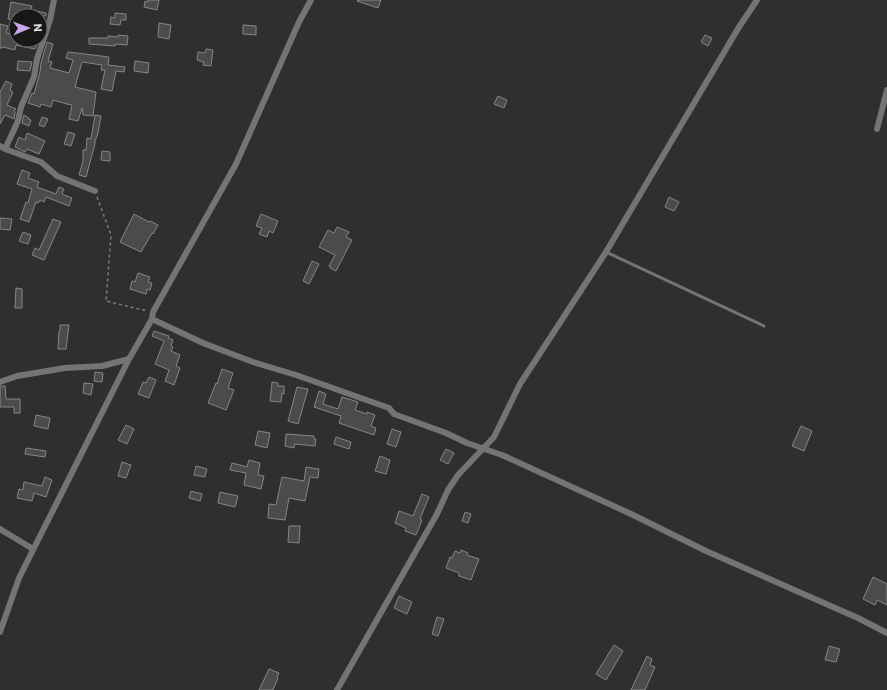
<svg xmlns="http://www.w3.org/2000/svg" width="887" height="690" font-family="Commissioner,sans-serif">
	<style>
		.building { fill: #4a4c49; stroke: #858784 }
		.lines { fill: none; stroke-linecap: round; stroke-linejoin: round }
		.path { stroke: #7e7f7d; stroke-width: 1.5; stroke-dasharray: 3 3; stroke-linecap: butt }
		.service { stroke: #747475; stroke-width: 3 }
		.minor { stroke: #747475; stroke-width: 6 }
	</style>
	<rect width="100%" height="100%" fill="#2e302d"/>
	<path class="building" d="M148,0H159L157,10L144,7L145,1L148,2Z
		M358,0H381L378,8L357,1Z
		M11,2L32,6L31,10L46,13V16H28L23,15V16H16V21L8,19Z
		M115,13L126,14V20H121L120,25L110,24L111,17L115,18Z
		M159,23L171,25L169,39L158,37Z
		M0,24L8,26L6,33L16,35V40H29L38,42L35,49L16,45L15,50L3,47L2,48H0Z
		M243,25L256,26V35L243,34Z
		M118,35L128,36L127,45L115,44V46L89,44V38H108V36L118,37Z
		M705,35L712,38L708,46L701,42Z
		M47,42L53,44L48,61L52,62L50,68L69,73L73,60L66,58L68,52L109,57L108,65L125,67L124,72L116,71L112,91L101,89L105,70H101L102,65L82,62L75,87L96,92L93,116L83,115L82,108L78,121L69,119L72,105L67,104L53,100L51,107L41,104L40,107L28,103L32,93L34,94L40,72L41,63Z
		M206,49L213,50L211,66L203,65L204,62L197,60L198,52L205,53Z
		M18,61L32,62L30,71L17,70Z
		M135,61L149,63L148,73L134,71Z
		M6,81L12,84L10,90L13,92L7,105L16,109L14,111L15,112L14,119L5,115L0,124V92Z
		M498,96L507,100L504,108L494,104Z
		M24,115L29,118L28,119L31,120L29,126L22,123Z
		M95,115L101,116L98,133L96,139H95V144L86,177L79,175L83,161V150H86L87,138L91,139Z
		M42,117L48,119L44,127L39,125Z
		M68,132L75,134L71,146L64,144Z
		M27,133L45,141L39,154L27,149L25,152L15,147L19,137L25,140Z
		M102,151L110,152V161L101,160Z
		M22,170L30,173L28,178L39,182L37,187L56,194L59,187L64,189L62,194L72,198L69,206L46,197L44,202L40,200L38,203L36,202L29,222L20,219L26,202L28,203L32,189L17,184Z
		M669,197L679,202L674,211L665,207Z
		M134,214L149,222L150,221L158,225L153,234L152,233L141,252L126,245L120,242Z
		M261,214L278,221L273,233L269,231L267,237L259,234L262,228L256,226Z
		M0,218L12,219L10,230L0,229Z
		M53,219L61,222L44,260L32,255L35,248L39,250Z
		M337,227L349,232L346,237L352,240L336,271L330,268L331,267L329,266L335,255L319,247L328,230L334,233Z
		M23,232L31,235L28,244L19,241Z
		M312,261L319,264L309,284L303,281Z
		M138,273L150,277L148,282L152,283L150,290L147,289L146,294L130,289L132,281L135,282Z
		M16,288L22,289V308H15Z
		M60,325H69L66,349H58L59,331H60Z
		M154,331L169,336L168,338L173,340L171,346L173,347L171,351L180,355L176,366L180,368L174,385L165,381L169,370L155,364L164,341L152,336Z
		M222,369L233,373L228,388L234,390L226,410L208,403L216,383L217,384Z
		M95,372L103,373L102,382L94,381Z
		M149,377L156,380L149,398L138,394L143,382L146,383Z
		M272,382L278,383V386H284V394L282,393L281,402L270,401Z
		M84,383L93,384L91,395L83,393Z
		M0,386H5L6,399H20V413H14V407H0Z
		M297,387L308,389L298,424L288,421Z
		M319,391L326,394L323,404L338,409L342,397L358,402L355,410L367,414V412L375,415L371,426L376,428L374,435L339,423L341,416L314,407Z
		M36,415L50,418L48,429L34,426Z
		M126,425L134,429L127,444L118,440Z
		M801,426L812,431L804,451L792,446Z
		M392,429L401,432L396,447L387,444Z
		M258,431L270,433L267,448L255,445Z
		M286,434L314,436V439H316L315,446L295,444L294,448L285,446Z
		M336,437L351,442L349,449L334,444Z
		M26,448L46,451L45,457L25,454Z
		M446,449L454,453L448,464L440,460Z
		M380,456L390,460L386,474L375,471Z
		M249,460L260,463L258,475L264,476L261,489L244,485L246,473L230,470L232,463L247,467Z
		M122,462L131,465L126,478L118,476Z
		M196,466L207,469L205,477L194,475Z
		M306,467L319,469L318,478L310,477L305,501L289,498L285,520L268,518L269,504L276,505L282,477L304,481Z
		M45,477L52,480L46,497L34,493L32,501L17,498L19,489L23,490L24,482L42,486Z
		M191,491L202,494L200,501L189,498Z
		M220,492L238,496L235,507L218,503Z
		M422,494L429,497L420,519L422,520L416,535L405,531L406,528L395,523L399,511L413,516Z
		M465,512L471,514L468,523L462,521Z
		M289,526H300L299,543L288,542Z
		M461,550L468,553L467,555L479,559L471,580L459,576V573L446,568L450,557L452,558L455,551L460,553Z
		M873,577L887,584V605L877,600L875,605L863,599Z
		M399,596L412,602L407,614L394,608Z
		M437,617L444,619L438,636L432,634Z
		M614,645L623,651L606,680L596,674Z
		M829,646L840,649L836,662L825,660Z
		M647,656L652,659L650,665L655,667L645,690H631Z
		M269,669L279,673L277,677L278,678L273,690H259Z"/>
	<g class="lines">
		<path class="path" d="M97,197L111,235L106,301L147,311"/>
		<path class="service" d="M606,252L764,326"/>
		<path class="minor" d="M877,129L887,90
			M0,146L5,149L41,162L57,176L95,191
			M5,149L18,121L21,107L34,77L37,59L50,20L54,0
			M152,319L203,343L253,362L296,375L389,408L394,414L446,433L467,443L502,455L629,513L706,551L858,618L887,633
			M0,382L17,376L65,368L102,366L129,359
			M0,529L33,549
			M0,632L19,578L129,359L152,319L153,312L236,164L299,22L311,0
			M337,690L437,514L448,490L458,475L494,437L520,384L606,252L739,27L757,0"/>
	</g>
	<g transform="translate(28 28) rotate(88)"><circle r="19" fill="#171816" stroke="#676866"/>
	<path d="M0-3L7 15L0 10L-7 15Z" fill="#c9a5ee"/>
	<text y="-6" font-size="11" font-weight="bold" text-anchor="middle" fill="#dfe0de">N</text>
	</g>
</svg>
